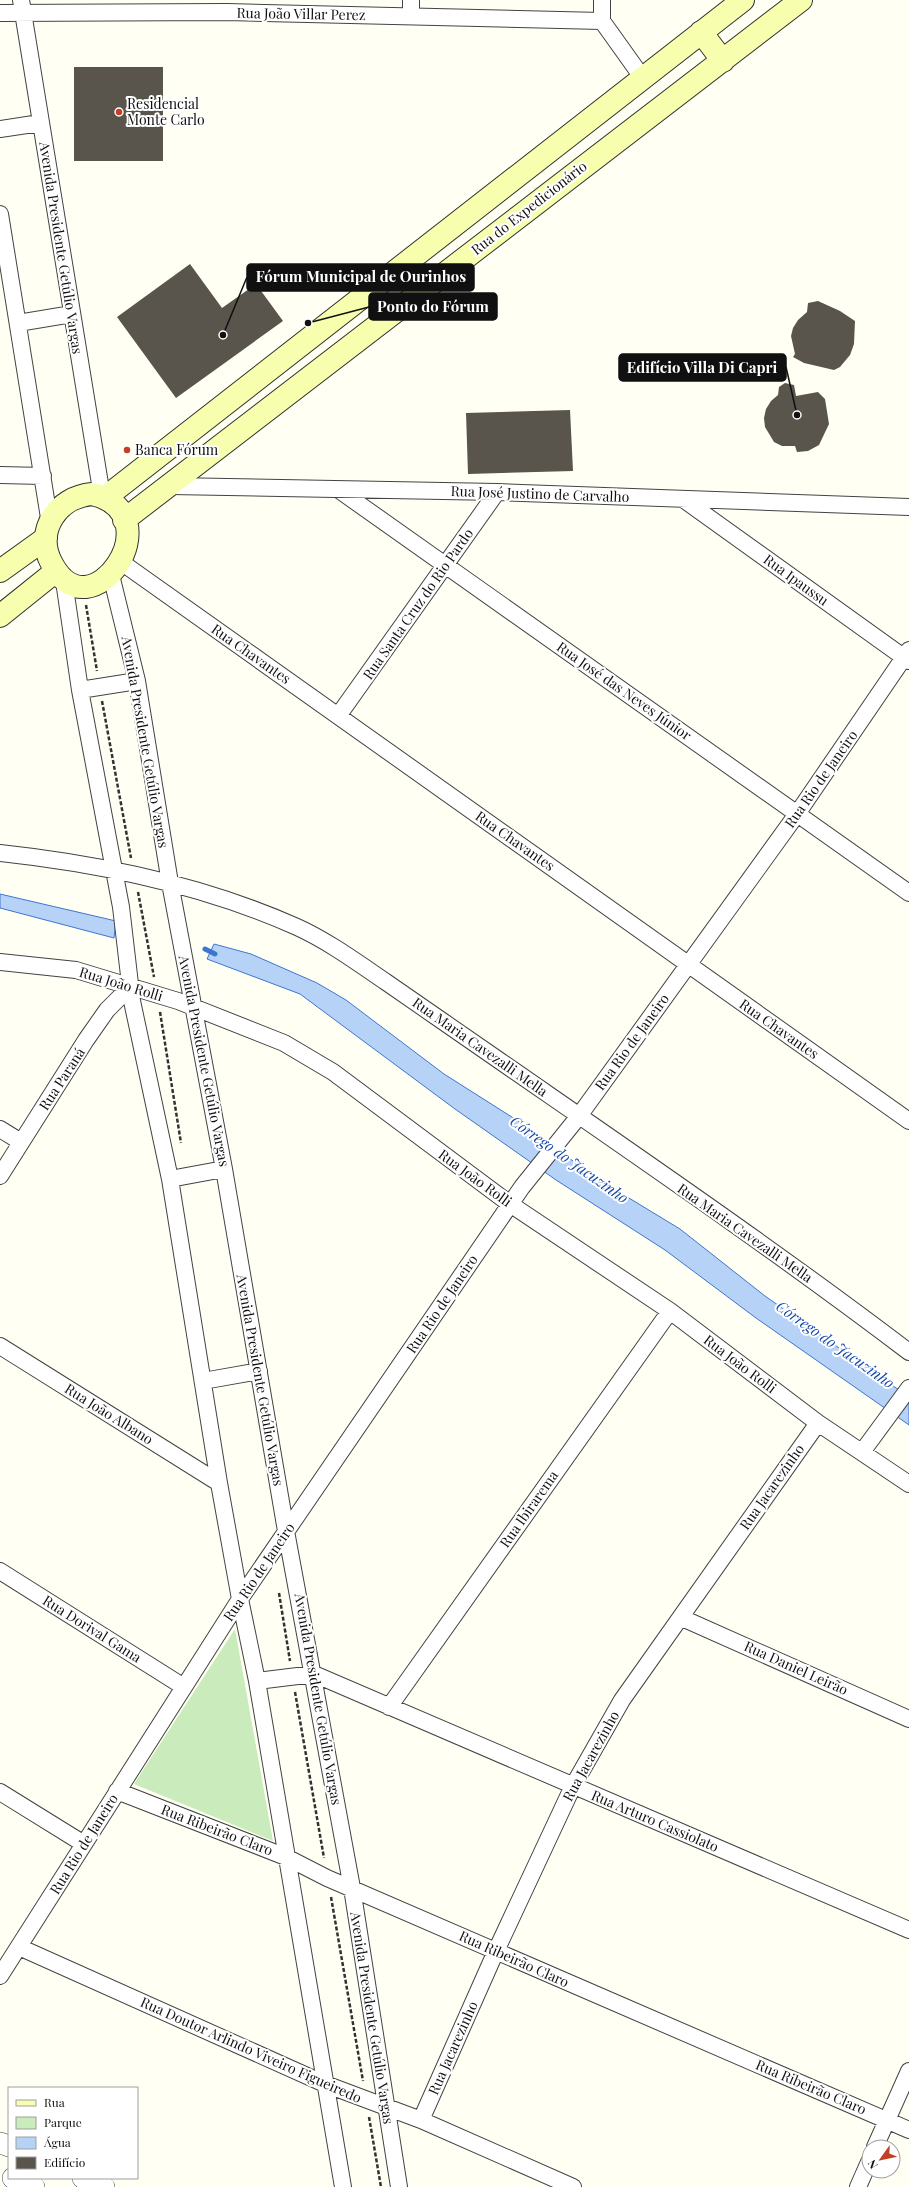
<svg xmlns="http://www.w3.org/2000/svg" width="909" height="2187" font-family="'Playfair Display',serif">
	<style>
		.green { fill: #caebbb }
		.water { fill: #b7d2f7; stroke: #3d76cf }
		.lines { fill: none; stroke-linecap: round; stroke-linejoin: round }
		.stream { stroke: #3d76cf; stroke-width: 5 }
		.building { fill: #59544c }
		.minor-casing { stroke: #434343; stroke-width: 18 }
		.tertiary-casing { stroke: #434343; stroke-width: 22 }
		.secondary-casing { stroke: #323232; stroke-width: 24 }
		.path { stroke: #323232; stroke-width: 2.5; stroke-dasharray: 4 2; stroke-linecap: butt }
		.minor { stroke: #fff; stroke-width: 16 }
		.tertiary { stroke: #fff; stroke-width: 21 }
		.secondary { stroke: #f7ffae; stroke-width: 22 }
		.poi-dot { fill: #c33f25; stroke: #fff; stroke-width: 1.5 }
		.labels { text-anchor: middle; stroke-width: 4; stroke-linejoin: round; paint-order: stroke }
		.street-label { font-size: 14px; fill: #101010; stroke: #fff }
		.poi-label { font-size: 14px; fill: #101010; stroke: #fff; text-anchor: start }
		.water-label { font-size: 15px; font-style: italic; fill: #1648a5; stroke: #fff }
		.leader { fill: none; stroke: #101010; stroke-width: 1.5 }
		.callout-dot { fill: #101010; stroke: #fff; stroke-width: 1.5 }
		.callout { fill: #101010; stroke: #101010; stroke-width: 1.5 }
		.callout-label { font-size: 15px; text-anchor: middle; font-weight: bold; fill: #fff }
	</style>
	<rect width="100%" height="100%" fill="#fffff3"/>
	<path class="green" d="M235,1629L273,1841L134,1784Z"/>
	<path class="water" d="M0,894L116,921L114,938L0,908Z
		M214,944L251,954L317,983L346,1000L444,1074L526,1126L596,1178L680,1229L765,1296L909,1397V1425L756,1318L665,1250L556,1180L455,1109L300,994L207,959Z"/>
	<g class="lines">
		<path class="stream" d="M205,949L215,954"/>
	</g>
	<path class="building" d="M74,67H163V161H74Z
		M190,264L222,308L256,284L283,321L176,398L117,317Z
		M818,301L840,311L855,321L854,344L850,355L840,367L834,370L804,363L793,357L795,354L791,336L793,328L798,320L807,312L808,303Z
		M785,383L794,385L796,396L818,392L825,399L829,424L819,445L808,451L797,452L795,446H782L774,442L765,427L764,418L766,409L771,401L778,395L779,387Z
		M570,410L573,471L468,474L466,413Z"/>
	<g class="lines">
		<g class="minor-casing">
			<path id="minor" d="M21,0L102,496
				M411,0V16
				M602,0V21L642,77
				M0,13L227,12L602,21
				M0,129L40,123
				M0,214L50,524
				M18,323L72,314
				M0,475L43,476
				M171,486L497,492L909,507
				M339,490L909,893
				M683,499L909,661
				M121,562L909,1121
				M111,575L137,681L170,883L224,1169L286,1531L352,1888L399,2187
				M64,581L80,690L121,907L132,1001L170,1179L219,1483L240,1599L257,1681L343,2187
				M80,690L137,681
				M338,716L497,492
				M0,853C102,864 203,885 297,927C328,941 358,963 386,982C424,1008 462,1035 500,1061C637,1156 776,1251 909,1352
				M0,962L76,970L178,1001L284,1043L333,1072L510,1204L670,1311L818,1423L909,1484
				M0,1129L21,1142
				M0,1176L86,1040L107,1010L130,987
				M170,1179L224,1169
				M0,1346L219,1483
				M203,1381L259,1371
				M862,1452L909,1388
				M0,1571L184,1687
				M682,1618L909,1719
				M257,1681L314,1674L909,1930
				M389,1707L670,1311
				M117,1791L286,1857L327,1878L909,2130
				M0,1792L84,1844
				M19,1947L325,2084L421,2120L573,2187
				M0,1976L240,1599L522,1187L579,1116L797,814L909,650
				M421,2120L496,1951L573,1786L622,1700L818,1423
				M875,2147L909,2071
				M858,2187L869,2162"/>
		</g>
		<g class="tertiary-casing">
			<path id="tertiary" d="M0,2143L9,2146
				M13,2178L34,2187
				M83,2178L104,2187"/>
		</g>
		<g class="secondary-casing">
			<path id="secondary" d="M701,32L723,61
				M92,494C176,513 90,640 51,562C35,530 58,497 92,494Z
				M106,497L743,0
				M124,520L801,0
				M0,571L46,538
				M0,616L56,571"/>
		</g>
		<path class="path" d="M86,605L97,671
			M102,701L131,858
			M138,892L154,977
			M160,1012L181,1143
			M279,1593L290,1661
			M295,1692L324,1858
			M331,1897L363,2081
			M369,2117L381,2187"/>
		<use href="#minor" class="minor"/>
		<use href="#tertiary" class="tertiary"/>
		<use href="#secondary" class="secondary"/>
	</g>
	<g class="poi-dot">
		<circle cx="119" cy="112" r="4"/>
		<circle cx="127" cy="450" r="4"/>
	</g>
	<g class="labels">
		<g class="street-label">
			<text transform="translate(301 14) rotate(1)" y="5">Rua João Villar Perez</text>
			<text transform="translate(529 208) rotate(-38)" y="5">Rua do Expedicionário</text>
			<text transform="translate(61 248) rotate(81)" y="5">Avenida Presidente Getúlio Vargas</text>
			<text transform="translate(540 494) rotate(2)" y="5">Rua José Justino de Carvalho</text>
			<text transform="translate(796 580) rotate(36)" y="5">Rua Ipaussu</text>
			<text transform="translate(418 604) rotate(-55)" y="5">Rua Santa Cruz do Rio Pardo</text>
			<text transform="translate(251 654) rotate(35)" y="5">Rua Chavantes</text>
			<text transform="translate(624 691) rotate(35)" y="5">Rua José das Neves Júnior</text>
			<text transform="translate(145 742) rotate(80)" y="5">Avenida Presidente Getúlio Vargas</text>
			<text transform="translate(821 779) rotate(-55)" y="5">Rua Rio de Janeiro</text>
			<text transform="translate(515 841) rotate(35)" y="5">Rua Chavantes</text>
			<text transform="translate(121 984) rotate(17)" y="5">Rua João Rolli</text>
			<text transform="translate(779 1029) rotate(35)" y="5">Rua Chavantes</text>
			<text transform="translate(632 1042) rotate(-54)" y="5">Rua Rio de Janeiro</text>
			<text transform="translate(480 1047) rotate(35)" y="5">Rua Maria Cavezalli Mella</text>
			<text transform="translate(204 1061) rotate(79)" y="5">Avenida Presidente Getúlio Vargas</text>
			<text transform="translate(62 1079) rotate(-57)" y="5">Rua Paraná</text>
			<text transform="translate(475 1178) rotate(36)" y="5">Rua João Rolli</text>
			<text transform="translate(745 1233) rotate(35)" y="5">Rua Maria Cavezalli Mella</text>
			<text transform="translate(442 1304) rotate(-56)" y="5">Rua Rio de Janeiro</text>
			<text transform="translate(740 1364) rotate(37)" y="5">Rua João Rolli</text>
			<text transform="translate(260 1380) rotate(80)" y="5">Avenida Presidente Getúlio Vargas</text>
			<text transform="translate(109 1414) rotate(32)" y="5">Rua João Albano</text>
			<text transform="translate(772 1487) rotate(-55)" y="5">Rua Jacarezinho</text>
			<text transform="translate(529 1509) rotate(-55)" y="5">Rua Ibirarema</text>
			<text transform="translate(259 1572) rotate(-56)" y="5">Rua Rio de Janeiro</text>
			<text transform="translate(92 1629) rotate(32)" y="5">Rua Dorival Gama</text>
			<text transform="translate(796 1668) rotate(24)" y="5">Rua Daniel Leirão</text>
			<text transform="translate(318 1699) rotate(80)" y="5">Avenida Presidente Getúlio Vargas</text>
			<text transform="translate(591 1756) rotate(-61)" y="5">Rua Jacarezinho</text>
			<text transform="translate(655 1821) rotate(23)" y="5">Rua Arturo Cassiolato</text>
			<text transform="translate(217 1830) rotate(21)" y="5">Rua Ribeirão Claro</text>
			<text transform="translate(84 1844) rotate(-58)" y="5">Rua Rio de Janeiro</text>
			<text transform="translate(514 1959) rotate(24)" y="5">Rua Ribeirão Claro</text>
			<text transform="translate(372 2018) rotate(81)" y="5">Avenida Presidente Getúlio Vargas</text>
			<text transform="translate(453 2048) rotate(-66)" y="5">Rua Jacarezinho</text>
			<text transform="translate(251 2050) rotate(24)" y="5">Rua Doutor Arlindo Viveiro Figueiredo</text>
			<text transform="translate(811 2087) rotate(23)" y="5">Rua Ribeirão Claro</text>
		</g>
		<g class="poi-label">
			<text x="127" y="109">Residencial<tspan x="127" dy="16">Monte Carlo</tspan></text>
			<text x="135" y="455">Banca Fórum</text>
		</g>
		<g class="water-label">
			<text transform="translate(569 1160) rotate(35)" y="5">Córrego do Jacuzinho</text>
			<text transform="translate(835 1345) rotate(35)" y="5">Córrego do Jacuzinho</text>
		</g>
	</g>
	<path class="leader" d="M223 335L247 277M308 323L369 307M797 415L786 367"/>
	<g class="callout-dot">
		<circle cx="223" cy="335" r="4"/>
		<circle cx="308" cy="323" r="4"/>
		<circle cx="797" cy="415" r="4"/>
	</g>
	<g class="callout">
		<rect x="247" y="264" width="227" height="27" rx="4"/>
		<rect x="369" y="293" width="128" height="27" rx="4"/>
		<rect x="619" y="354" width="167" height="27" rx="4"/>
	</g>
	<g class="callout-label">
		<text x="361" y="282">Fórum Municipal de Ourinhos</text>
		<text x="433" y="312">Ponto do Fórum</text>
		<text x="702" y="373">Edifício Villa Di Capri</text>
	</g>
	<rect x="8" y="2087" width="130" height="92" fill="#ffffff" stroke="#9f9f9f"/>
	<rect x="16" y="2100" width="20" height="6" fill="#f7ffae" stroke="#9f9f9f"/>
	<text x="44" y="2107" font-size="12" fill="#101010">Rua</text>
	<rect x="16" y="2117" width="20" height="12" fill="#caebbb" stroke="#9f9f9f"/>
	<text x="44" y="2127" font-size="12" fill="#101010">Parque</text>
	<rect x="16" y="2137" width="20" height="12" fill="#b7d2f7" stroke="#9f9f9f"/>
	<text x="44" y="2147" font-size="12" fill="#101010">Água</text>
	<rect x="16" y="2157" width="20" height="12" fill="#59544c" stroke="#9f9f9f"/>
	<text x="44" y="2167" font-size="12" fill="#101010">Edifício</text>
	<g transform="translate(881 2159) rotate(237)"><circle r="19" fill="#ffffff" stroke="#9f9f9f"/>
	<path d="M0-3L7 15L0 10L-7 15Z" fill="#c33f25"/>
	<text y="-6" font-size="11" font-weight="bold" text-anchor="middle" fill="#101010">N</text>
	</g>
</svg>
